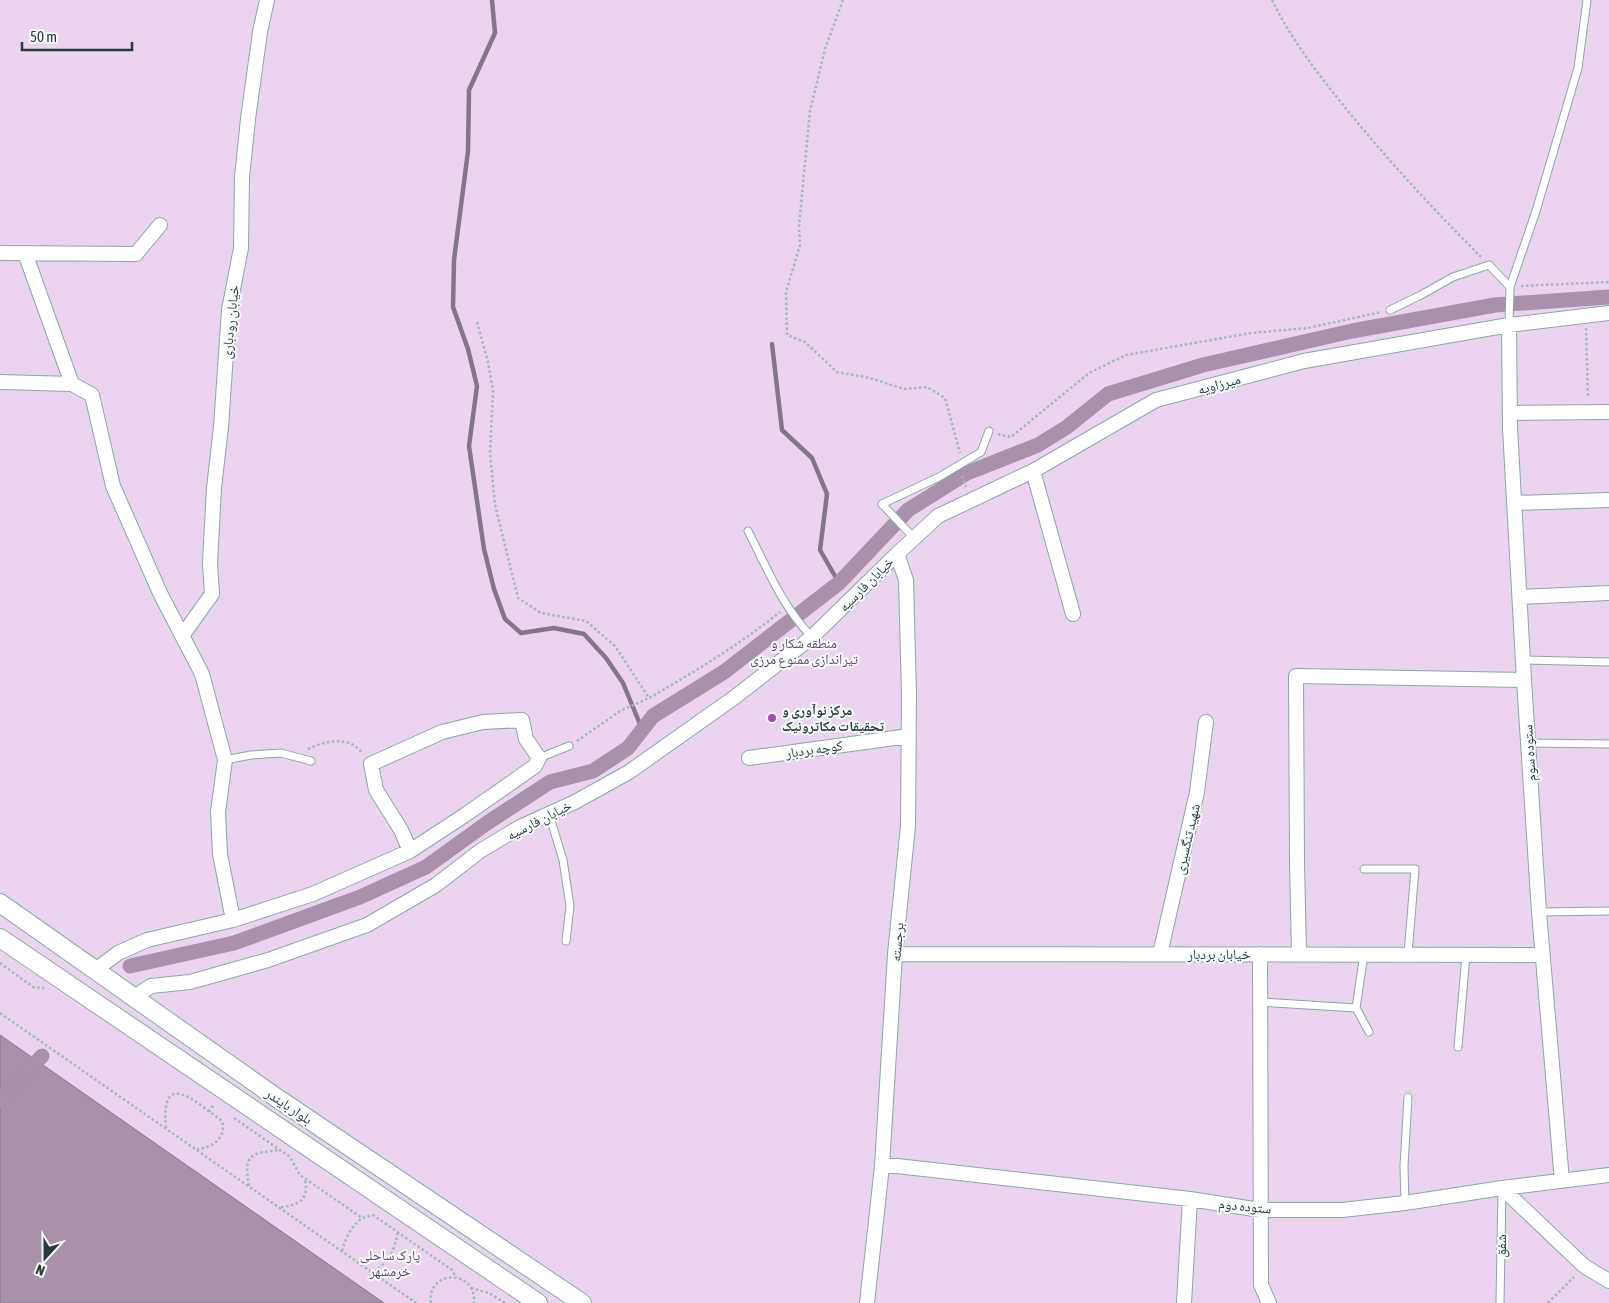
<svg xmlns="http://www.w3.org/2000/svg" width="1609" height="1303" font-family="'Asap Condensed','Noto Naskh Arabic',sans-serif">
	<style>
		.green { fill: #ecd3ef }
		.water { fill: #a990ab; stroke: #837689 }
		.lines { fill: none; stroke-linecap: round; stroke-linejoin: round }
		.stream { stroke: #837689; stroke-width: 4.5 }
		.canal { stroke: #a990ab; stroke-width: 15 }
		.service-casing { stroke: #81aca8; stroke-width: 9 }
		.minor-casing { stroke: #81aca8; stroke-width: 16 }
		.tertiary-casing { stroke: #81aca8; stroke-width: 20 }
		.path { stroke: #98bdb9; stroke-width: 2.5; stroke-dasharray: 2.5 2.5; stroke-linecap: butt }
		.service { stroke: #fff; stroke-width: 7 }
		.minor { stroke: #fff; stroke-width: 14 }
		.tertiary { stroke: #fff; stroke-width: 18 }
		.poi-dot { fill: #a94ab4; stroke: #f5fdfc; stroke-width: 2 }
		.labels { text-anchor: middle; stroke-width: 4; stroke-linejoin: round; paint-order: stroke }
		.street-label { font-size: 14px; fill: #293b39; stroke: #f5fdfc }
		.park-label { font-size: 14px; fill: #654269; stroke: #f5fdfc }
		.poi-label { font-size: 14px; font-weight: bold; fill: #293b39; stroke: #f5fdfc; text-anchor: start }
	</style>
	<rect width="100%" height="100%" fill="#cbf9f4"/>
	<path class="green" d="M0,0H1609V1303H0Z"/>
	<path class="water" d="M0,1035L384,1303H0Z"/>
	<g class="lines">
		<path class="stream" d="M492,0L495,33L469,90L468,151L454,260L453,307L468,349L477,386L469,446L484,549L494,589L505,619L521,633L554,628L584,634L606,658L623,683L642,729
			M772,344L782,430L812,458L827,494L820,550L839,583"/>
		<path class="canal" d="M130,966L234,943L360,897L426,867L487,823L550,782L593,771L628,748L653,716L724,672L839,583L908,510L967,473L1038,445L1067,427L1108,394L1203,365L1352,331L1495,305L1609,297
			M0,1101L42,1056"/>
		<g class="service-casing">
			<path id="service" d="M1390,310L1421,295L1453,277L1489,265L1510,287
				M1509,325L1510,287L1536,211L1578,68L1587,0
				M748,531C767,568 783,608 812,637
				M914,538L882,504L939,477L981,452L989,431
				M1523,660L1609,662
				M1528,743L1609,744
				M539,758L569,746
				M225,760L251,755L281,753L311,761
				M549,814L563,860L570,906L566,941
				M1364,869H1415L1408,954
				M1539,912L1609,911
				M1364,954L1356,1008L1369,1032
				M1260,1002L1356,1008
				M1458,1047L1466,955
				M1405,1203L1404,1166L1408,1097
				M1500,1303L1502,1188"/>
		</g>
		<g class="minor-casing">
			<path id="minor" d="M0,253L136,254L160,225
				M1509,325L1510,428L1524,680L1539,912L1562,1181
				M0,382L72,384L25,253
				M72,384L92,395L113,486L160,593L202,674L225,760L218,812L220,854L233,920L147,940L118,953L94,971
				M1510,413L1609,412
				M1033,471L1073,614
				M1514,503L1609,500
				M1520,597L1609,593
				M182,636L212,594L210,563L214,488L221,427L229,310L241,248L242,177L248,119L260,32L267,0
				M749,758L909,736
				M233,920L313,894L410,851L465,815L535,766L539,758L526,739L522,720L483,722L442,732L371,764L376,790L401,830L410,851
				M895,954L1543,955
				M1160,954L1197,792L1206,722
				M1260,954L1261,1285L1269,1303
				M1299,954L1297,862L1296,676L1524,680
				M134,997L151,986L190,982L268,960L367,925L436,885L480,851L520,827L575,802L629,772L735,697L812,637L897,554
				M882,1166H897L1190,1199L1260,1210H1342L1405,1203L1502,1188L1609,1175
				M1502,1188L1584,1266L1609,1281
				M867,1303L882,1166L895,954L908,826L909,695L906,580L897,554L938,516L1033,471L1156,400L1304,361L1509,325L1609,313
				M1184,1303L1190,1199"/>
		</g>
		<g class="tertiary-casing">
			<path id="tertiary" d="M0,903L274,1096L582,1303
				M0,938L538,1303"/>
		</g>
		<path class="path" d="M843,0L825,49L810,111L799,226L800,245L786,292L787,335L805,342L837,372L870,378L904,389L927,387L945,398L960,453
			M1272,0C1294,45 1325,83 1357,122C1396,169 1438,214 1481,257
			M1521,286L1609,282
			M477,322L488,362L493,391L490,452L495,505L518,598L541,613L586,621L615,646L649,698C694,672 739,645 780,612
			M1586,328L1588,398
			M998,434L1011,437L1089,373L1126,355L1251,333L1308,328L1381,312
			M962,476L966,487
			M577,741L620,711L649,698
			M308,749C325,741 349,735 362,753
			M0,963L33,987L44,988
			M0,1013L416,1303
			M209,1112L214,1104
			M234,1118L290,1157L300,1175L362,1218L373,1215L452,1270L456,1277
			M166,1128C160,1067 196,1102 222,1121C227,1138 212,1148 197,1149
			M249,1186C243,1154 251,1153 280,1150
			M281,1207C299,1205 309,1200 305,1180
			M342,1251C346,1237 351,1227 362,1218
			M374,1272C390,1260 394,1252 398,1232
			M471,1288L489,1293L505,1303
			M431,1303C426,1270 477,1268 474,1303
			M1548,1303L1574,1277"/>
		<use href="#service" class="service"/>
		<use href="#minor" class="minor"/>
		<use href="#tertiary" class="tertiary"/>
	</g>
	<circle class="poi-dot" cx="772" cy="718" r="5"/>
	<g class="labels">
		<g class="street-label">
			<text transform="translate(230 322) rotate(-84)" y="5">خیابان رودباری</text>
			<text transform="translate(1219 384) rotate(-15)" y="5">میرزاویه</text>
			<text transform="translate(866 584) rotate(-45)" y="5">خیابان فارسیه</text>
			<text transform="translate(814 749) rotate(-8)" y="5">کوچه بردبار</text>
			<text transform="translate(1529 753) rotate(-94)" y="5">ستوده سوم</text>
			<text transform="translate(539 820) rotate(-27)" y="5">خیابان فارسیه</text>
			<text transform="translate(1187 839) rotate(-77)" y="5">شهید تنگسیری</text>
			<text transform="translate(897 942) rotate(-85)" y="5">برجسته</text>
			<text x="1219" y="959">خیابان بردبار</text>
			<text transform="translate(289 1106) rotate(34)" y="5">بلوار بایندر</text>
			<text transform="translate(1245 1206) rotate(6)" y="5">ستوده دوم</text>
			<text transform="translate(1501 1246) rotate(-89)" y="5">شفق</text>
		</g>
		<g class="park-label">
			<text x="804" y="648">منطقه شکار و<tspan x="804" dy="16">تیراندازی ممنوع مرزی</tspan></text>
			<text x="390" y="1260">پارک ساحلی<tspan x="390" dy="16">خرمشهر</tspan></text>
		</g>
		<g class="poi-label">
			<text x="782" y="715">مرکز نوآوری و<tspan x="782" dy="16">تحقیقات مکاترونیک</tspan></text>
		</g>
	</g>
	<g transform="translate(45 1258) rotate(201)" stroke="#f5fdfc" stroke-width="4" paint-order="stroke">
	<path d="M0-4L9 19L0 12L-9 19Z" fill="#293b39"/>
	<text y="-8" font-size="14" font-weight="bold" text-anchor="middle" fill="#293b39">N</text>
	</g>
	<path d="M22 42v8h110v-8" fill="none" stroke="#293b39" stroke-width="2.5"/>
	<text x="30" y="42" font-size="15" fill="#293b39" stroke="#f5fdfc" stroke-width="4" paint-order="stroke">50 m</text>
</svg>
